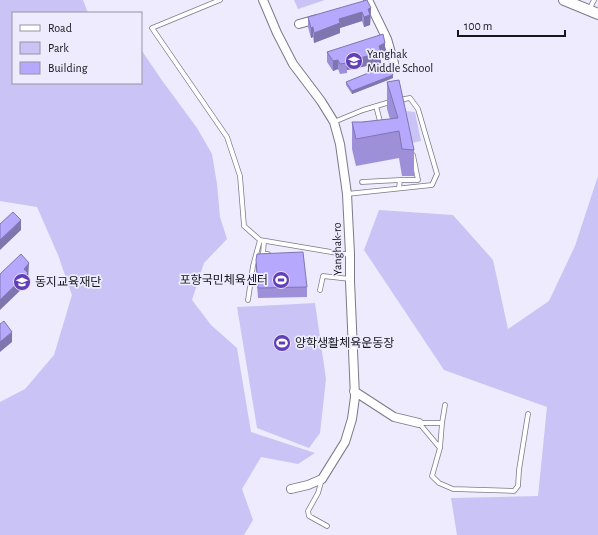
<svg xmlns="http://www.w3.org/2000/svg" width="598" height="535" font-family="'Alegreya Sans','Noto Sans KR',sans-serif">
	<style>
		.green { fill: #cac3f5 }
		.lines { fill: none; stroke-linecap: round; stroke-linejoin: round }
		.service-casing { stroke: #7b7a89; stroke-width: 5.5 }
		.minor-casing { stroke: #7b7a89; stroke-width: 10 }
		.tertiary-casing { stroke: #7b7a89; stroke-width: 12 }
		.service { stroke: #fff; stroke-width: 4 }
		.minor { stroke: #fff; stroke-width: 8 }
		.tertiary { stroke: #fff; stroke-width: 10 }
		.wall { fill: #9d90d9 }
		.shaded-wall { fill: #7f76b0 }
		.building { fill: #b6a8fc; stroke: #7f76b0 }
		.labels { text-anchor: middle; stroke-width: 3.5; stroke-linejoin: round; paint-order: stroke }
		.poi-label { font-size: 12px; fill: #16161c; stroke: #edebfd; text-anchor: start }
		.street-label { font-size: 12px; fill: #16161c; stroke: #edebfd }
	</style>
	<rect width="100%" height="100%" fill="#edebfd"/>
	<path class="green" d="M0,0H83L88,13H13V83H141V52L142,51L161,79L197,128L212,154L217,184L220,217L227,239L204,263L192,300L211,325L237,348L251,432L315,453L298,464L261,457L242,489L253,520L244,535H0V402L25,389L54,355L72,295L58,255L37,207L0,201Z
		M294,0H325L298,9Z
		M406,111L415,112L421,141L411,143Z
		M598,176V535H457L451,498L538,496L547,407L444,370L364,250L379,210L453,215L493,260L508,329L549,301L575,246Z
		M315,303L326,379L320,433L309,448L257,428L237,307Z"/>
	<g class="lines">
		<g class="service-casing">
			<path id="service" d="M220,0L152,28L227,137L240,176L244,226L260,240L343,254H350
				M589,10L594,0
				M376,106L381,125
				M334,122L363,110L390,102
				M400,180H418L413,155
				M362,182L400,180L399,188
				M347,194L432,185L437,174L418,109L410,98L399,100
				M264,241L263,254H268
				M320,290L323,276L350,279
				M248,300L253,266L260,240
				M419,423H442L440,448L432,476L439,483L453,489L514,491L518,486L519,470L528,414
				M419,423L440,448
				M442,423L445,405
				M322,479L318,493L308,511L309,516L327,526"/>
		</g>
		<g class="minor-casing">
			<path id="minor" d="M263,0L277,33L293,64L321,101L334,122L340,144L347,194L350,254V281L355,397L352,419L345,442L322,479L308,485L291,489
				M368,0L387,39L394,63
				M299,24L317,19
				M354,391L394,417L419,423"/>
		</g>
		<g class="tertiary-casing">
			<path id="tertiary" d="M564,0L598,14"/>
		</g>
		<use href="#service" class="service"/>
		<use href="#minor" class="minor"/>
		<use href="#tertiary" class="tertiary"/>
	</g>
	<path class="wall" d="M371,8L370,25L364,27L362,21L340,28V33L314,43L313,37L311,38L308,27V17Z
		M327,52L385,53L381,55V63L347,70V73L340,74L338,69L333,71L327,62Z
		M393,78L352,94L346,85V82Z
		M387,82L414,150V176H402L399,158L356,166L352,149V122H362L390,119L387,109Z
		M256,260L307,287V297L258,298L256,270Z"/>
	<path class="shaded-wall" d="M371,8L370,25L364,27V17L368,9Z
		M362,12V21L340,28V33L314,43V33L339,19Z
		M313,27V37L311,38V28Z
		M385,43V53L381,55V63L347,70L346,61Z
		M338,60V69L333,71V61Z
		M393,75V78L352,94V91Z
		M21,220V230L0,250V240Z
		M29,263L28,283L0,310V300L24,269Z
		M12,332V342L0,352V342Z"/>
	<path class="building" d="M367,0L371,8L368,9L370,15L364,17L362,12L339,19L340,23L314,33L313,27L311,28L308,17Z
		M383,34L385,43L379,46L381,53L346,61L347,63L340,64L338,60L333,61L327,52Z
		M388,65L393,75L352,91L346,82Z
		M399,80L414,150L402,149L399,131L356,139L352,122H362L398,118L387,82Z
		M13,212L21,220L0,240V224Z
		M303,252L307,287L258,288L256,260L257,254Z
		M21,254L29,263L24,269L28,273L0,300V274Z
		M4,321L12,332L0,342V324Z"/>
	<defs>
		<g id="school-disc" transform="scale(0.9)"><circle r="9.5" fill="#613fb7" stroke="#edebfd"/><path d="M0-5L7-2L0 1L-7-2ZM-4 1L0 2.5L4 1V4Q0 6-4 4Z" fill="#fff"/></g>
		<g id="stadium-disc" transform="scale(0.9)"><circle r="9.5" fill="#613fb7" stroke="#edebfd"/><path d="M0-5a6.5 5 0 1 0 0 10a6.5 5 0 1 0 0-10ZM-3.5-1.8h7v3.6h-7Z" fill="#fff"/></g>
	</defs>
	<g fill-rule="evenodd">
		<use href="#school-disc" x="354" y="61"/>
		<use href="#stadium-disc" x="281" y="280"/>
		<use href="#school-disc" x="22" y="282"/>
		<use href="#stadium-disc" x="282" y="343"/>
	</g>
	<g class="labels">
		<g class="poi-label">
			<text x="367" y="58">Yanghak<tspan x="367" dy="14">Middle School</tspan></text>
			<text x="268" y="284" text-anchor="end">포항국민체육센터</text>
			<text x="35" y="286">동지교육재단</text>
			<text x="295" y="347">양학생활체육운동장</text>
		</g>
		<g class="street-label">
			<text transform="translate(337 249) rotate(-91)" y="4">Yanghak-ro</text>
		</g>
	</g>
	<rect x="12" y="12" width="130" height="72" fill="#edebfd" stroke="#9796a3"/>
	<rect x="20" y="25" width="20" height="6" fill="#ffffff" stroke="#9796a3"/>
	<text x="48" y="32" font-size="12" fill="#16161c">Road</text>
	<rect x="20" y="42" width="20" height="12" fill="#cac3f5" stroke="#9796a3"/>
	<text x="48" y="52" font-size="12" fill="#16161c">Park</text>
	<rect x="20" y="62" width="20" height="12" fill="#b6a8fc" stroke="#9796a3"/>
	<text x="48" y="72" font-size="12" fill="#16161c">Building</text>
	<path d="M458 30v6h107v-6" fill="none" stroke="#16161c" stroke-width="2"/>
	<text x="464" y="30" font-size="12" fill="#16161c" stroke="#edebfd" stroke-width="3" paint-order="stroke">100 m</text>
</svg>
